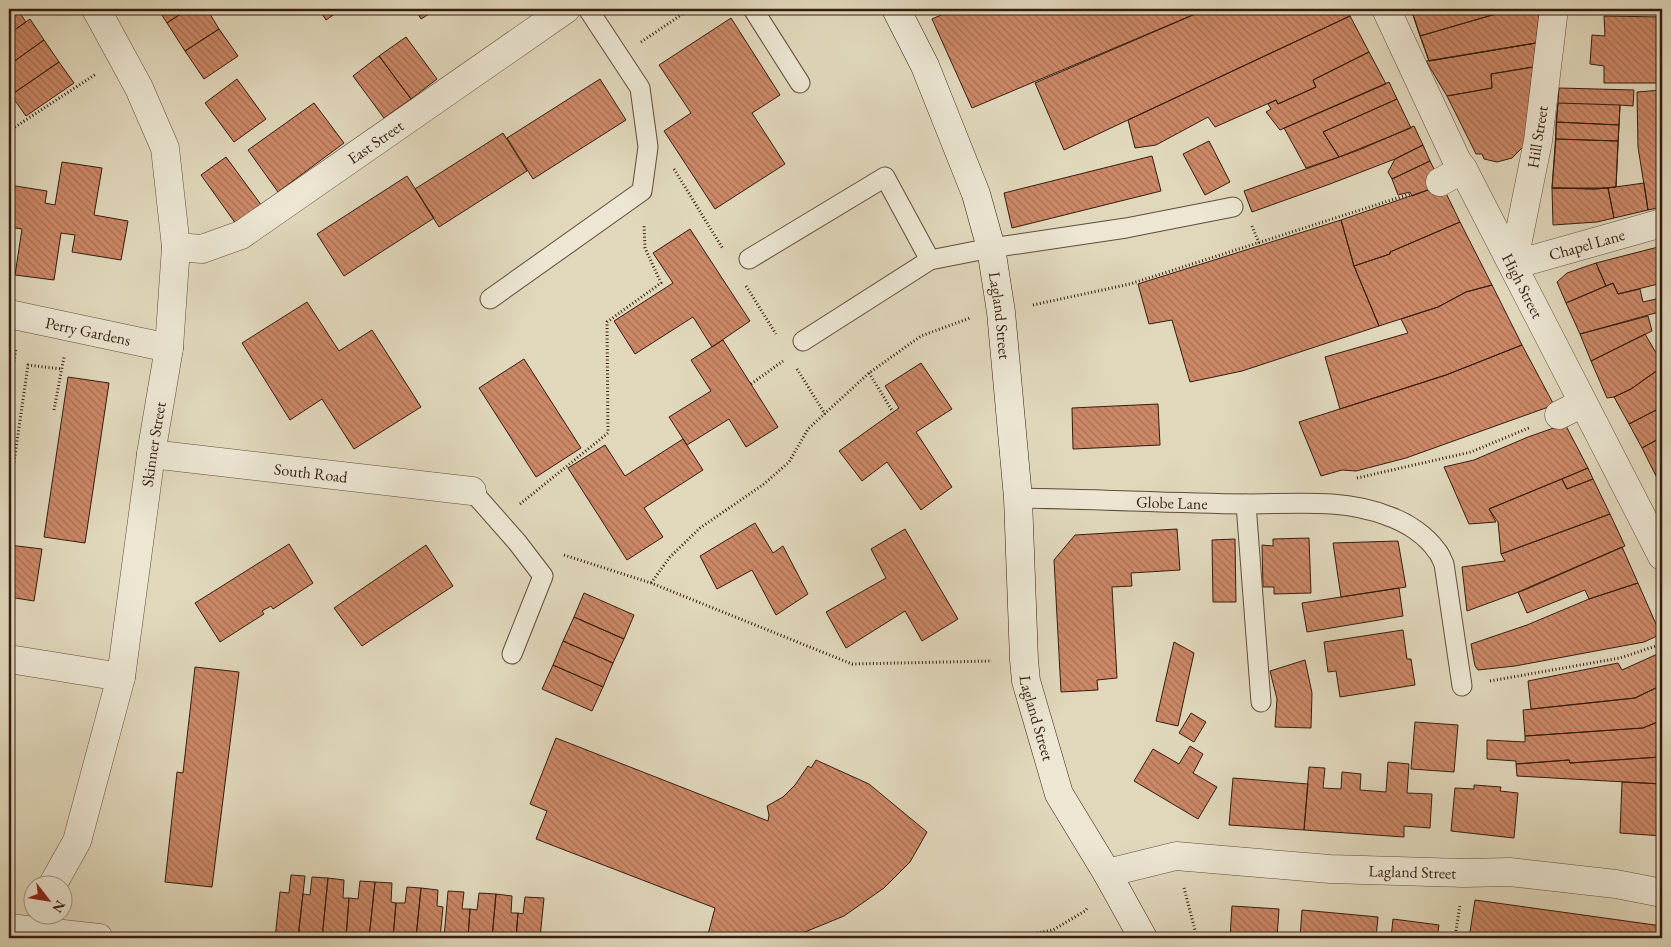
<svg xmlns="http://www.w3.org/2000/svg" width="1671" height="947" font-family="'EB Garamond',serif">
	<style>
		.building { fill: url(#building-back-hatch); stroke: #351d0e }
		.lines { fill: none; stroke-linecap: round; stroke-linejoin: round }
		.lane-casing { stroke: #604c3a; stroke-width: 21 }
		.street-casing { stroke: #604c3a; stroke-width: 29 }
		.secondary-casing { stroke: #351d0e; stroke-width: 29 }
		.path { stroke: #351d0e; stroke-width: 3; stroke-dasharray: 1 2.5; stroke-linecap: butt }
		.lane { stroke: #ece6d3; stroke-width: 19 }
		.street { stroke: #ece6d3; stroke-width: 28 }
		.secondary { stroke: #ece6d3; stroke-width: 28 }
		.labels { text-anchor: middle; stroke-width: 4.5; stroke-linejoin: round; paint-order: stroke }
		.street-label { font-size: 16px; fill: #351d0e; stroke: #ece6d3 }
	</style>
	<defs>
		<pattern id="building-back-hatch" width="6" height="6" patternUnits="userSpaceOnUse" patternTransform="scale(1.25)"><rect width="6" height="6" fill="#cc8867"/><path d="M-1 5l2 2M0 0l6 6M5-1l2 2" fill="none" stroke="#a66f53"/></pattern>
	</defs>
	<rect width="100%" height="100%" fill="#e1d8bc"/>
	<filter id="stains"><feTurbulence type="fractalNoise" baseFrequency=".004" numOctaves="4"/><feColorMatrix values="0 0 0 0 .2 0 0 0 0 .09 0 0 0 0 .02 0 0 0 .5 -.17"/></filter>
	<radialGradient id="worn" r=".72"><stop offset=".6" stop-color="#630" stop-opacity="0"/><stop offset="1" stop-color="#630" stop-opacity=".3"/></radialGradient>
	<path class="building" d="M9,9H17L26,22L9,34Z
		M158,9H188L167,23Z
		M188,9H207L219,29L185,51L167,23Z
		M319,9H342L326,20Z
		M415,9H437L421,19Z
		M955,9H1207L972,108L932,19Z
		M1207,9H1347L1350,16L1064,150L1035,83Z
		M1411,9H1513L1420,36Z
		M1411,9H1540L1536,43L1429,61Z
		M1513,9H1540L1536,43L1429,61L1420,36Z
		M1350,16L1369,52L1313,80L1316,87L1278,104L1276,100L1215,127L1208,117L1156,145L1135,148L1128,120Z
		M1604,16L1662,17V83H1604V66L1590,64L1592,35L1605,36Z
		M731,18L780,95L752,113L785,164L715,209L664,131L691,113L659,65Z
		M30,19L44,40L9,65V34Z
		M219,29L238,56L204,79L185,51Z
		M406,37L437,79L411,99L379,56Z
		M44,40L59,62L11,95L9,91V65Z
		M1536,43L1533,67L1491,74L1492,88L1481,90L1447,96L1426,61Z
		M1369,52L1386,84L1280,130L1266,112L1271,109L1268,104L1276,100L1278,104L1316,87L1313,80Z
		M379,56L411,99L384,118L353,76Z
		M59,62L74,83L26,116L11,95Z
		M1533,67L1524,146L1512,158L1497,162L1484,159L1482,154H1476L1447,96L1492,88L1491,74Z
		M237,79L266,119L234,142L205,103Z
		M600,79L626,120L533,179L507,138Z
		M1389,82L1397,99L1323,132L1339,157L1306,168L1284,128Z
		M1559,88L1634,90L1633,106L1620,105L1616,187L1595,189L1552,188Z
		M1662,90V207L1648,210L1638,147L1637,92Z
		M1397,99L1411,128L1339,157L1323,132Z
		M314,103L344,143L278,192L248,150Z
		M1558,103L1620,105L1619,125L1556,122Z
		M1556,122L1619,125L1618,141L1556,139Z
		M1414,126L1423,145L1395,159L1330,184L1252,212L1244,191L1359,150Z
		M503,133L527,171L439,227L415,189Z
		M1556,139L1618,141L1616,187L1595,189L1552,188Z
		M1209,141L1230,182L1205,195L1183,154Z
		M1423,145L1430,161L1392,179L1388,172L1395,159Z
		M1152,156L1161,191L1012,228L1004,193Z
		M226,157L262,206L236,224L201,175Z
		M1430,161L1442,185L1412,196L1410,192L1398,195L1392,179Z
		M62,162L102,168L94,215L128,221L121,260L72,252L75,235L61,233L54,280L15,275L22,229L9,227V185L47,191L45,203L55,205Z
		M407,176L434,218L344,276L317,234Z
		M1644,183L1648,210L1614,218L1608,188Z
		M1442,185L1460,222L1390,252V254L1354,266L1341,220Z
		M1552,188H1608L1614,218L1597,222L1553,225Z
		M1341,220L1354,266L1379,326L1242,371L1190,382L1172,320L1149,324L1138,284Z
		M1460,222L1492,285L1466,292L1438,307L1379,326L1354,266L1390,254V252Z
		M690,229L750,321L712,347L693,317L635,354L614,321L673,283L653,253Z
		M1662,246V283L1618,294L1613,283L1606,286L1596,263Z
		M1596,263L1606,286L1566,303L1557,282L1567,273Z
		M1613,283L1618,294L1640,289L1643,302L1656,299L1659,312L1580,334L1566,303Z
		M1492,285L1522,345L1446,375L1340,409L1325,357L1408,333L1401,319L1438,307L1466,292Z
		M307,302L339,351L372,330L421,407L354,449L322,399L290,420L242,343Z
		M1648,316L1652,331L1591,361L1580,334Z
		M1645,334L1662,363V367L1631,389L1614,397L1607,398L1591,361Z
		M723,340L778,427L746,447L729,419L687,445L669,417L711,391L691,360Z
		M1522,345L1554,405L1406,458L1356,471L1342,470L1321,476L1299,422L1446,375Z
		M524,359L581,448L536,477L479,388Z
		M921,363L952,409L916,432L952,487L921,510L887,462L862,481L839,451L899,408L885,386Z
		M1662,367V407L1629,424L1614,397L1631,389Z
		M68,377L109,383L85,543L44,537Z
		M1158,404L1160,445L1073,449L1072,408Z
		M1662,407V437L1642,448L1629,424Z
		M1565,424L1588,468L1489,509L1496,522L1469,524L1444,467L1474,460L1528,437Z
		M1662,437V472L1655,474L1642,448Z
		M683,439L703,470L644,508L663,537L627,560L568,468L605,445L625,476Z
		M1588,468L1593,479L1567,489L1562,479Z
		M1662,472V488L1655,474Z
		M1562,479L1567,489L1593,479L1610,514L1501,554L1498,522L1489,509Z
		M1610,514L1625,546L1527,589L1467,611L1462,567L1505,561L1501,554Z
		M755,523L773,553L783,546L808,594L776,615L752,570L717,589L700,556Z
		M905,529L958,619L922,641L905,611L846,648L826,612L886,578L871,549Z
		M1177,529L1180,570L1131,573L1132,586L1112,587L1117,678L1097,680L1098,690L1061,692L1054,560L1075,535Z
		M1309,538L1311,593L1274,594V587H1263L1262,545L1273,546V539Z
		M1235,539L1236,602H1213L1212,540Z
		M1398,541L1406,587L1341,597L1333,543Z
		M289,544L313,583L273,609L271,606L262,611L264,614L220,642L195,603Z
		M9,545L42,549L34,601L9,597Z
		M426,545L453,586L362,646L334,608Z
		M1622,547L1638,583L1589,599L1585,590L1527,613L1518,592Z
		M1638,583L1659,631L1657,636L1644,642L1515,666L1478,670L1475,666L1471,644L1527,625L1589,599Z
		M1399,588L1403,616L1307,632L1302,603Z
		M584,593L634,615L624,639L574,617Z
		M574,617L624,639L613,663L563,641Z
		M1403,630L1407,659H1411L1415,685L1340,697L1336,671L1328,672L1324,642Z
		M563,641L613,663L603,687L553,665Z
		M1174,642L1194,653L1178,726L1156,721Z
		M1662,652V685L1635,698L1531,709L1528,681L1618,663L1622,670Z
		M1305,660L1312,693L1311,728L1275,727L1277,699L1270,671Z
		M553,665L603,687L592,711L542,689Z
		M195,667L239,672L212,887L165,882L177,772L183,773Z
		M1662,685V720L1643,728L1525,736L1523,710L1635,698Z
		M1191,713L1206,722L1194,742L1179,733Z
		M1662,720V753L1660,754V757L1570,763L1569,760L1516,764V761L1487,759V740L1525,742V736L1643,728Z
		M1415,722L1458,725L1454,772L1411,769Z
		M556,738L768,821L769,815L767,806L783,797L795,785L808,766L811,768L816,760L869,784L927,832L910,862L884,888L844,916L800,934L781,938H707L715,908L536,839L547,811L530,804Z
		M1190,746L1203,754L1193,773L1217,787L1198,819L1134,781L1153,749L1179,764Z
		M1662,753V784L1517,776L1516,764L1569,760L1570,763L1660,757V754Z
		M1388,762L1409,764L1407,793L1432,794L1430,828L1404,826V837L1304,830L1309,767L1325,768L1323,788L1341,789L1342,772L1361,774L1360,790L1386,792Z
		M1233,778L1308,784L1304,830L1229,825Z
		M1622,782L1662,784V836L1620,833Z
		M1474,785L1501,787L1500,791L1518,793L1514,838L1451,831L1455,788L1474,789Z
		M291,875L305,876L298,938H275L280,892L289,893Z
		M312,877L328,878L322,938H298L303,894L310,895Z
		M328,878L344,880L343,898H349L346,938H322Z
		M360,881L375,882L369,938H346L349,898L358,899Z
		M375,882L392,883L391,902L396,903L393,938H369Z
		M407,887L421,888L416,938H393L396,903H405Z
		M421,888L438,890L437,906L443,907L440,938H416Z
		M448,891L464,892L462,909H470L468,938H444Z
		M479,893L496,894L492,938H468L470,909L477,910Z
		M496,894L512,896L511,913H518L516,938H492Z
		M525,897L544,898L540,938H516L518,913L523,914Z
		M1475,900L1662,926V938H1469Z
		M1232,906L1279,909L1277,938H1230Z
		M1302,910L1378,917L1376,938H1300Z
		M1393,919L1439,925L1437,938H1391Z"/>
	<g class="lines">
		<g class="lane-casing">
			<g id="lane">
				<path d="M753,9L800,83"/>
				<path d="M749,259L885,177L930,260"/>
				<path d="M490,299L642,191L648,147L640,88L588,9"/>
				<path d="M803,341L930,260L991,248L1126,228L1233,207"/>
				<path d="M472,491L517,542L543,576L512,654"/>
				<path id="s1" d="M1018,498C1093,499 1169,503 1245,504C1293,504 1343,498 1388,516C1406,522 1426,535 1437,551C1440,554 1442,560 1444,564L1462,686"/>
				<path d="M1246,504L1261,702"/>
			</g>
		</g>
		<g class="street-casing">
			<g id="street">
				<path id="s2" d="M1386,9L1457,161L1463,169L1662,556"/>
				<path id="s3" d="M1554,9L1538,141L1513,265L1662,223"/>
				<path d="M1440,182L1463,169"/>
				<path id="s4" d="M176,247L202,249L241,235L566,9"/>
				<path id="s5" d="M9,314L169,348"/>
				<path d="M1559,415L1583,403"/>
				<path id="s6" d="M151,454L472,491"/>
				<path d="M9,659L121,677"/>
				<path id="s7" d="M1107,873L1176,856L1330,869L1464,873L1510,872L1616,884L1662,893"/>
				<path id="s8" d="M53,884L77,841L121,677L151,454L169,348L176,247L165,148L139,88L96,9"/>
				<path d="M9,928L99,938"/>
			</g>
		</g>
		<g class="secondary-casing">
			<g id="secondary">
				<path id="s9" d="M896,9L925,66L976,194L991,248L1001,312L1018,498L1024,660L1026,681L1059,794L1107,873L1143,938"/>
			</g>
		</g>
		<path class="path" d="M641,42L690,9
			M9,131L96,74
			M674,169L723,249
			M1252,226L1259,243
			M746,286L776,334
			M1033,305L1130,284L1410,194
			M797,369L825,414
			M869,373L893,412
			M751,384L783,361
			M9,389L16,349
			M54,410L64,357
			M1357,478L1471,452L1531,427
			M9,497L28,365L61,369
			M520,504L608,433L607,322L661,283L645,248L644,224
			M564,555L651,583L852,664L992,661
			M651,583L670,557L700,528L764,484L789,462L808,429L869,373L921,336L970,318
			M1490,681L1620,658L1662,644
			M1184,888L1197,938
			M1009,938L1053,930L1085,911L1088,907
			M1455,938L1460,904"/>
		<use href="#lane" class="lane"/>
		<use href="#street" class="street"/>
		<use href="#secondary" class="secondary"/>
	</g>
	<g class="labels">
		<g class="street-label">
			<text transform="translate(1537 137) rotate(-81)" y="6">Hill Street</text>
			<text dy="6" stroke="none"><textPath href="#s4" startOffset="231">East Street</textPath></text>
			<text dy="6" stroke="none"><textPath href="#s3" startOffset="336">Chapel Lane</textPath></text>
			<text dy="6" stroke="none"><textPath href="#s2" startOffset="309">High Street</textPath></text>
			<text dy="6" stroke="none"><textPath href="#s9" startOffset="326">Lagland Street</textPath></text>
			<text dy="6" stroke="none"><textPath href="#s5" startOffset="81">Perry Gardens</textPath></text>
			<text dy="6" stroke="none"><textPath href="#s8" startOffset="454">Skinner Street</textPath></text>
			<text dy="6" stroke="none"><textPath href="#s6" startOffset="161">South Road</textPath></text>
			<text dy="6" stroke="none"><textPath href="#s1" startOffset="154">Globe Lane</textPath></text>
			<text dy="6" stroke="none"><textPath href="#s9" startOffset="731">Lagland Street</textPath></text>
			<text dy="6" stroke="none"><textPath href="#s7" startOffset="308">Lagland Street</textPath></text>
		</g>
	</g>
	<rect width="1671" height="947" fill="none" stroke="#e1d8bc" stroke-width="30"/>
	<rect x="10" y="10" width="1651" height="927" fill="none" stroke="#351d0e" stroke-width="2.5"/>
	<rect x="15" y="15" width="1641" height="917" fill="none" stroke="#351d0e"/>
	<g transform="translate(48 900) rotate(121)"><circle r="24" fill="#ece6d3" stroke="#a39684"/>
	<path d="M0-4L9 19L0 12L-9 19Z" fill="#8f2418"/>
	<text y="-8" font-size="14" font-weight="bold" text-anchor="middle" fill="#351d0e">N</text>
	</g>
	<rect width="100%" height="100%" filter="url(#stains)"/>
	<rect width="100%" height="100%" fill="url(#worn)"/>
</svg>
